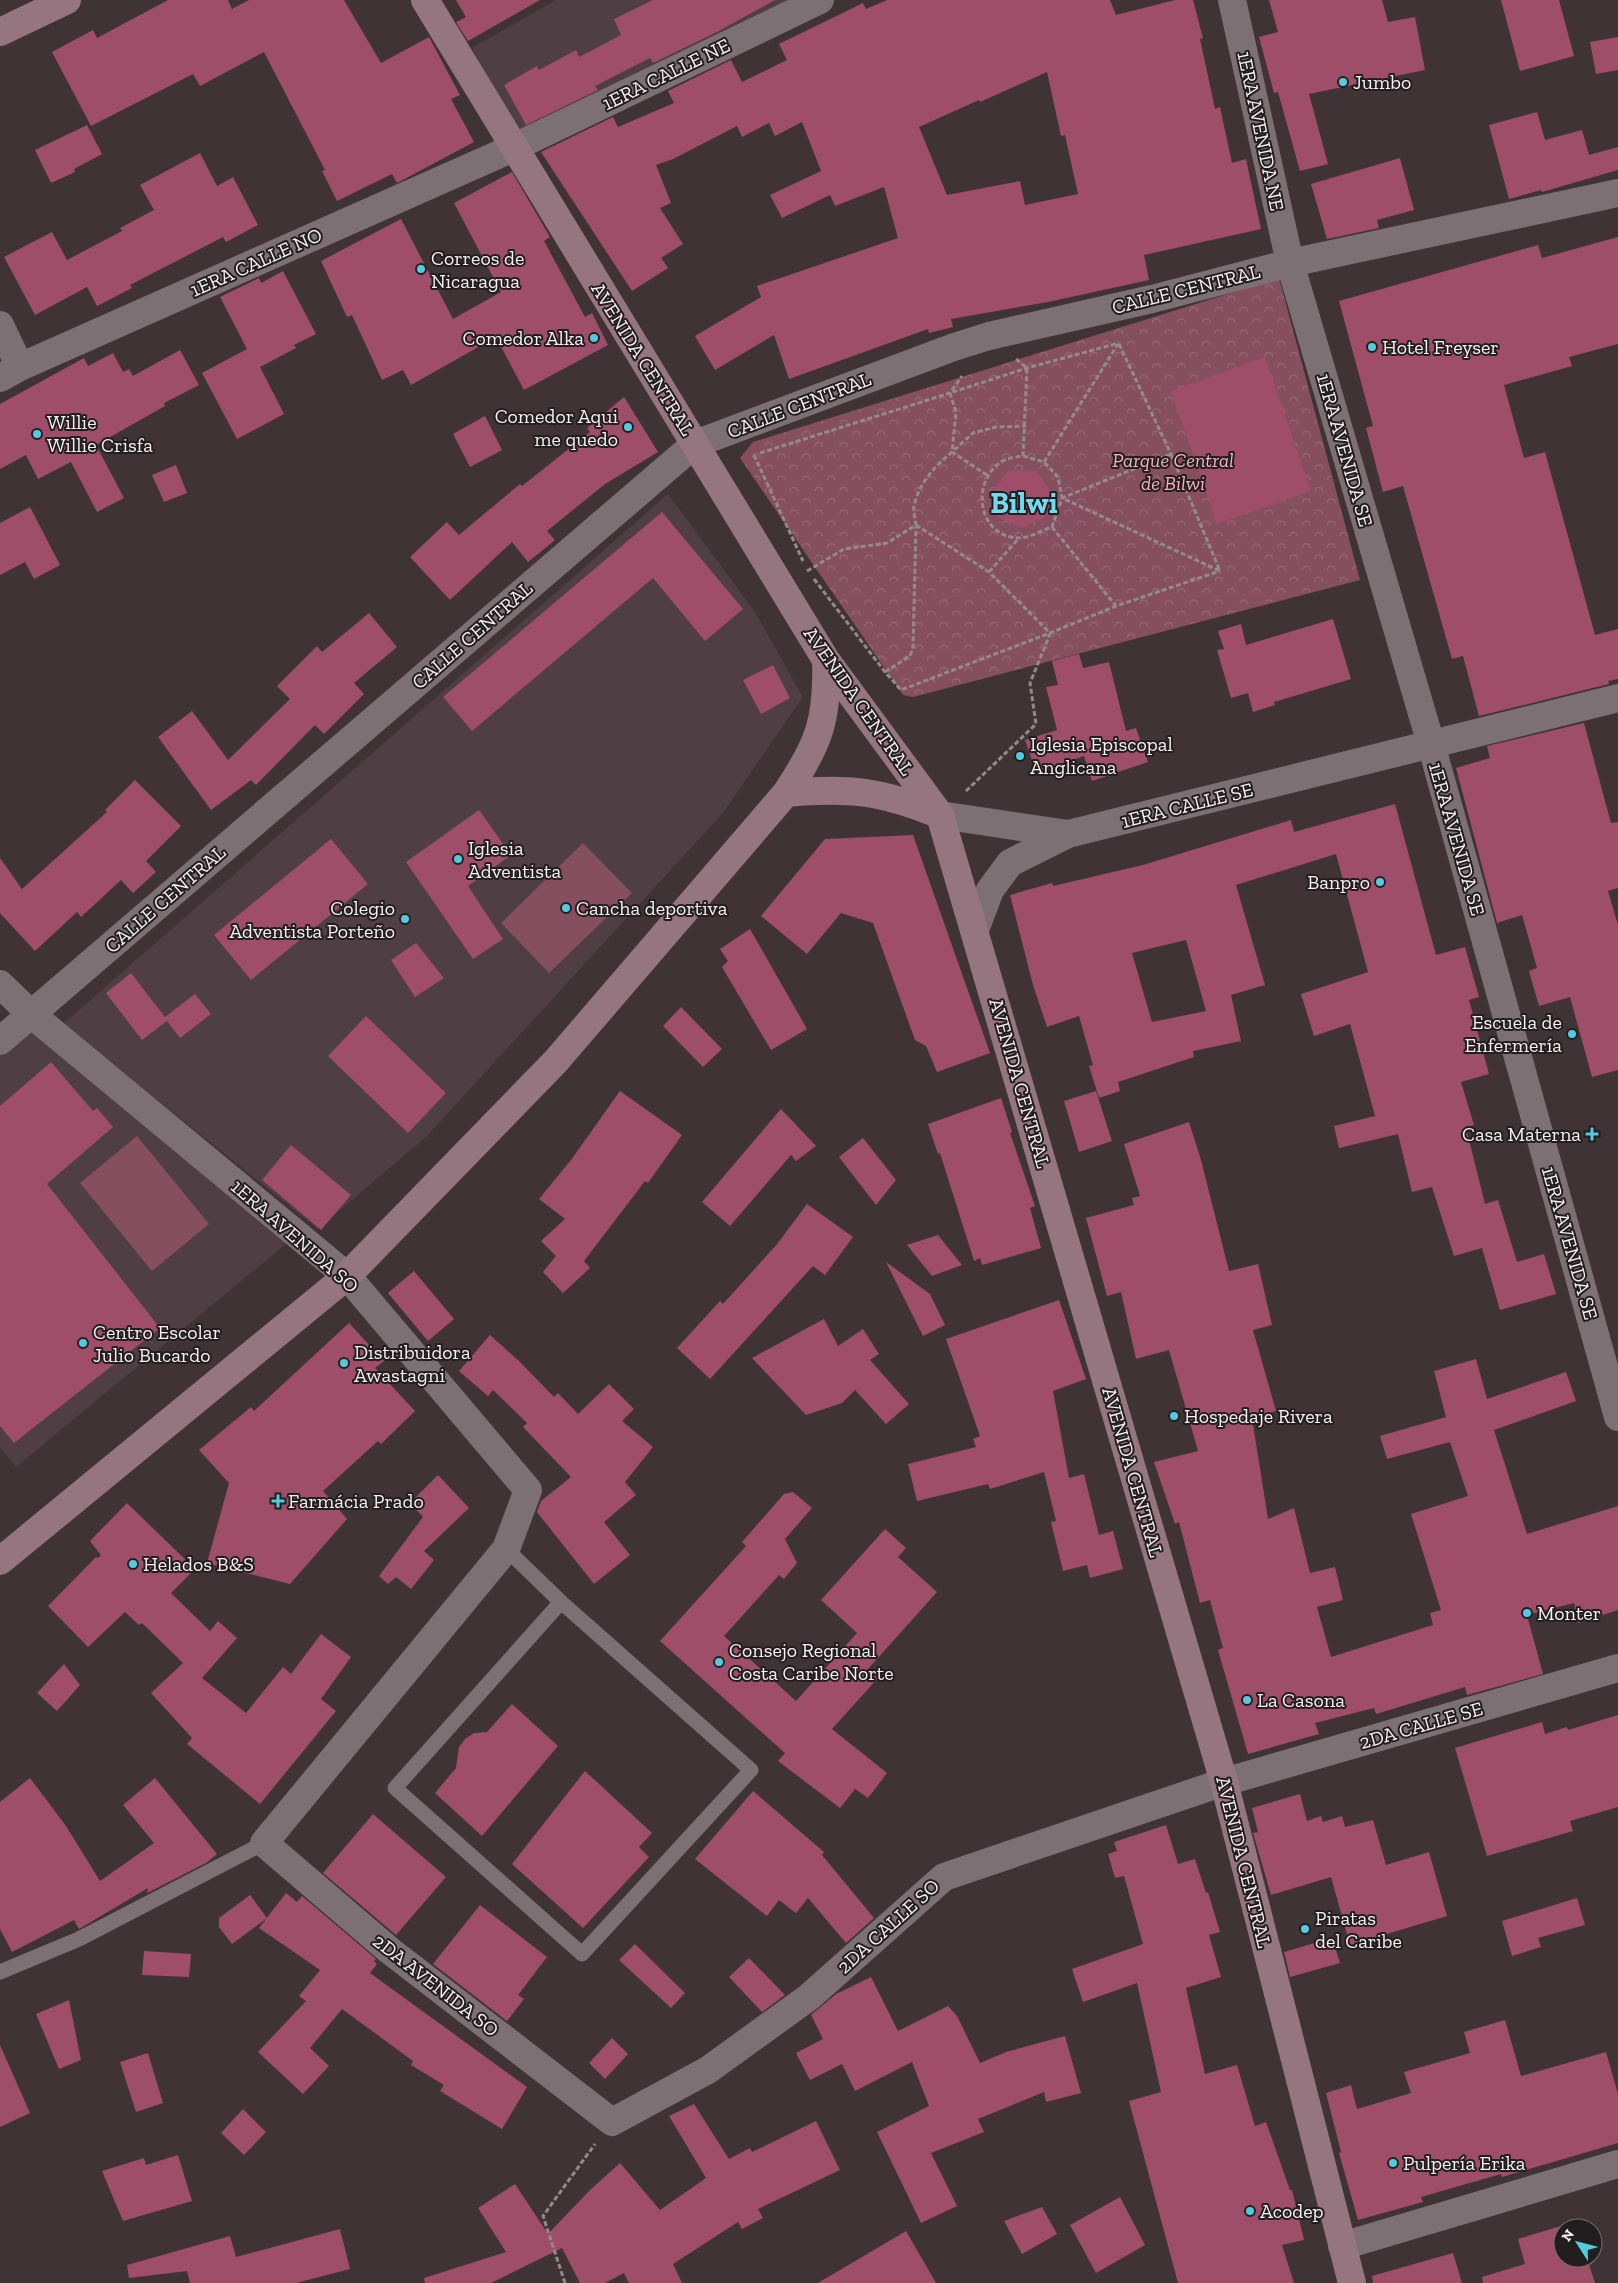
<svg xmlns="http://www.w3.org/2000/svg" width="1618" height="2283" font-family="'Zilla Slab',serif">
	<style>
		.built { fill: #4f3e43 }
		.park { fill: url(#park-crowns) }
		.garden { fill: #854f60 }
		.building { fill: #9f4e6a; fill-rule: evenodd }
		.lines { fill: none; stroke-linecap: round; stroke-linejoin: round }
		.path { stroke: #948a8c; stroke-width: 3; stroke-dasharray: 5 2.5; stroke-linecap: butt }
		.lane { stroke: #7d7074; stroke-width: 15 }
		.street { stroke: #7d7074; stroke-width: 28 }
		.secondary { stroke: #95757f; stroke-width: 28 }
		.poi-dot { fill: #54cadd; stroke: #221d1e; stroke-width: 2 }
		.labels { text-anchor: middle; stroke-width: 4; stroke-linejoin: round; paint-order: stroke }
		.street-label { font-size: 20px; fill: #f7eff1; stroke: #221d1e }
		.poi-label { font-size: 20px; fill: #f7eff1; stroke: #221d1e; text-anchor: start }
		.park-label { font-size: 20px; font-style: italic; fill: #f6b1c5; stroke: #221d1e }
		.town-label { font-size: 30px; font-weight: bold; fill: #73dbed; stroke: #221d1e }
	</style>
	<defs>
		<pattern id="park-crowns" width="20" height="18" patternUnits="userSpaceOnUse" patternTransform="scale(1.25)"><rect width="20" height="18" fill="#854f60"/><path d="M2 6a3 3 0 1 1 6 0M12 15a3 3 0 1 1 6 0" fill="none" stroke="#976977"/></pattern>
	</defs>
	<rect width="100%" height="100%" fill="#3f3336"/>
	<path class="built" d="M556,0H789L520,140L472,48Z
		M668,494L755,612L803,697L723,813L426,1137L318,1229L63,1024Z
		M31,1029L292,1239L16,1467L0,1447V1055Z"/>
	<path class="park" d="M1279,278L1360,580L913,697L903,695L740,458L753,442Z"/>
	<path class="garden" d="M583,843L632,893L549,973L501,923Z
		M137,1136L209,1224L152,1271L80,1183Z"/>
	<path class="building" d="M168,0H228L232,9L249,0H344L381,63L429,37L460,95L451,99L474,142L397,183L392,174L337,201L322,171L325,170L264,52L200,86L193,74L91,126L52,52L93,30L97,38Z
		M456,0H540L468,41L456,22L466,17Z
		M653,0H775L717,32L653,63L650,58L595,86L598,90L526,125L504,85L537,66L539,70L576,50L579,57L621,35L614,19Z
		M887,0H1110L1116,15L1175,0H1193L1203,38L1200,39L1215,109L1220,107L1232,163L1246,159L1261,229L1144,255L1149,280L1048,302L951,319L953,327L929,333L928,329L789,379L774,335L715,370L695,336L761,297L757,286L898,238L884,187L835,206L830,195L782,218L770,195L821,171L802,122L775,136L769,123L742,137L737,126L673,159L656,165L671,203L660,208L683,244L661,258L668,268L632,291L541,152L613,117L618,127L674,103L668,91L731,60L742,82L787,60L779,44L863,3L866,9ZM1047,72L1061,136L1065,135L1078,194L1025,205L1020,181L947,195L919,127L979,100L980,102Z
		M1269,0H1382L1388,22L1415,17L1425,70L1309,94L1328,164L1300,171L1278,92L1274,93L1259,37L1278,32Z
		M1501,0H1559L1574,56L1520,71Z
		M1618,37V70L1596,74L1590,42Z
		M1537,112L1545,140L1582,130L1589,155L1618,147V170L1542,192L1541,190L1509,199L1489,125Z
		M87,125L102,154L74,169L75,172L51,183L35,150Z
		M200,153L217,186L233,177L258,225L226,242L223,237L130,285L132,288L97,306L87,287L35,315L4,257L52,232L67,260L122,231L120,228L154,210L140,185Z
		M1400,158L1414,210L1377,220L1379,228L1327,239L1311,184Z
		M512,172L550,237L544,241L585,317L592,313L608,345L524,390L496,337L411,385L403,370L382,380L352,315L347,317L321,261L401,219L453,319L501,292L454,203Z
		M1618,237V344L1569,357L1572,366L1504,385L1524,458L1545,452L1595,635L1618,629V679L1608,681L1609,684L1479,716L1463,656L1452,659L1403,486L1383,492L1366,428L1373,426L1339,301L1538,245L1542,258Z
		M283,271L316,334L294,345L296,348L260,367L284,414L237,439L202,373L247,349L220,297L259,278L261,283Z
		M180,350L199,385L164,403L165,406L96,445L124,498L97,512L71,462L38,479L26,455L0,469V404L84,358L88,366L113,353L123,372L129,369L133,376Z
		M1265,357L1311,491L1217,524L1171,391Z
		M624,397L658,452L605,484L547,531L555,540L528,562L512,542L450,600L410,557L447,522L459,535L520,484L522,486L590,432L587,428Z
		M485,416L502,450L470,467L453,434Z
		M176,465L187,493L164,502L152,475Z
		M1009,470L1036,471L1052,492L1045,517L1022,528L998,517L993,491Z
		M30,507L60,565L34,579L25,562L0,575V523Z
		M662,512L743,609L705,641L653,578L472,731L443,697Z
		M369,613L397,647L354,683L364,694L324,734L315,725L256,785L251,780L211,810L158,737L192,711L228,760L290,699L277,686L317,646L322,652Z
		M1333,619L1351,679L1274,702L1275,705L1253,712L1248,693L1231,698L1217,650L1224,649L1218,631L1241,624L1246,645Z
		M1079,654L1083,668L1109,662L1126,731L1136,728L1148,762L1092,781L1084,756L1036,772L1025,740L1057,730L1046,687L1058,685L1052,661Z
		M773,665L790,698L761,714L743,680Z
		M1584,723L1611,823L1618,822V888L1608,891L1618,925V1070L1592,1077L1570,997L1539,1006L1529,971L1537,968L1522,915L1497,923L1456,768L1490,758L1487,746Z
		M135,780L181,826L146,861L156,872L133,893L121,880L81,917L77,912L35,951L0,913V858L22,889L107,812L105,810Z
		M1395,804L1436,955L1465,947L1479,997L1469,1000L1489,1074L1461,1082L1474,1125L1466,1128L1485,1204L1498,1200L1517,1262L1544,1254L1556,1294L1500,1310L1482,1248L1454,1256L1432,1187L1412,1192L1398,1134L1339,1148L1334,1126L1375,1116L1350,1024L1314,1036L1301,994L1368,972L1336,854L1236,885L1265,985L1231,995L1241,1041L1193,1051L1194,1057L1118,1082L1120,1091L1099,1098L1089,1066L1093,1065L1079,1016L1047,1027L1033,985L1010,895L1052,883L1053,886L1143,865L1291,820L1294,832ZM1186,940L1206,1011L1152,1022L1132,953Z
		M479,810L511,855L468,886L503,939L473,959L406,862Z
		M913,835L990,1053L937,1072L926,1046L915,1040L873,923L841,913L807,954L761,916L825,839Z
		M331,839L368,884L251,980L214,935Z
		M750,929L807,1029L771,1050L722,967L728,961L720,949Z
		M416,943L444,978L415,997L391,960Z
		M131,973L165,1017L195,994L211,1014L180,1038L167,1021L142,1040L106,993Z
		M681,1007L722,1049L703,1067L663,1026Z
		M366,1016L446,1093L408,1133L328,1056Z
		M51,1062L93,1111L97,1108L113,1127L47,1184L160,1328L14,1443L0,1426V1106Z
		M620,1091L682,1135L648,1183L645,1181L584,1261L590,1268L563,1293L543,1272L556,1256L541,1241L565,1219L539,1199L571,1160Z
		M1096,1091L1112,1141L1079,1152L1064,1101Z
		M1001,1098L1012,1132L1010,1133L1035,1206L1030,1208L1041,1248L982,1265L980,1258L974,1261L940,1153L938,1154L928,1124Z
		M781,1109L816,1146L796,1161L791,1155L730,1226L702,1202Z
		M1189,1122L1201,1160L1229,1271L1258,1264L1272,1325L1253,1330L1276,1411L1252,1418L1268,1519L1294,1508L1310,1573L1335,1567L1343,1600L1317,1607L1331,1657L1433,1625L1430,1613L1441,1610L1411,1514L1468,1496L1450,1442L1387,1459L1380,1436L1446,1417L1434,1371L1476,1359L1487,1399L1566,1372L1576,1401L1494,1430L1527,1534L1618,1506V1610L1578,1623L1574,1603L1527,1615L1543,1674L1467,1695L1465,1687L1376,1714L1374,1708L1315,1723L1319,1734L1248,1754L1218,1650L1223,1648L1210,1600L1200,1603L1179,1522L1175,1524L1154,1462L1198,1451L1169,1350L1136,1359L1121,1292L1107,1296L1086,1218L1134,1205L1132,1198L1140,1196L1124,1144Z
		M863,1138L896,1180L876,1205L839,1157Z
		M291,1145L351,1195L321,1230L262,1180Z
		M807,1204L853,1237L825,1275L813,1266L710,1379L677,1348L720,1301L723,1304L778,1243Z
		M938,1235L962,1265L932,1276L907,1245Z
		M886,1262L930,1294L945,1325L923,1336Z
		M414,1271L454,1319L428,1341L388,1293Z
		M1059,1300L1086,1379L1053,1391L1069,1478L1084,1474L1099,1535L1113,1531L1123,1569L1090,1578L1087,1565L1063,1571L1051,1522L1056,1521L1044,1472L990,1489L988,1484L917,1501L908,1464L976,1447L973,1439L980,1436L946,1339Z
		M824,1319L838,1346L863,1329L879,1354L870,1360L909,1404L886,1424L855,1390L842,1403L806,1415L752,1358Z
		M349,1323L384,1361L375,1368L415,1411L381,1444L378,1441L323,1491L347,1519L290,1584L207,1563L229,1483L199,1450L251,1407L254,1411Z
		M490,1335L519,1361L554,1397L558,1393L578,1414L609,1384L634,1409L622,1421L653,1447L625,1482L636,1495L604,1522L630,1555L594,1584L537,1512L541,1501L571,1477L523,1427L527,1423L493,1390L488,1396L459,1371Z
		M438,1475L469,1508L424,1551L434,1560L411,1589L396,1577L388,1584L379,1576L423,1517L410,1503Z
		M793,1492L812,1508L785,1539L797,1563L784,1579L779,1575L724,1636L796,1701L857,1633L821,1600L885,1529L906,1548L898,1557L937,1592L868,1669L878,1678L832,1729L887,1773L868,1798L855,1789L840,1808L778,1761L785,1753L660,1641L746,1546L742,1542L784,1494Z
		M127,1503L195,1569L171,1593L210,1631L218,1621L237,1638L202,1678L246,1713L283,1667L291,1674L321,1634L351,1657L321,1699L336,1711L260,1804L187,1744L192,1738L151,1693L183,1663L142,1623L139,1625L125,1612L88,1647L48,1606L96,1557L98,1558L101,1555L90,1541Z
		M64,1664L80,1685L57,1711L37,1693Z
		M512,1704L558,1746L482,1836L435,1793L456,1768L459,1747L465,1739L474,1733L487,1732Z
		M1618,1715V1807L1570,1821L1573,1831L1487,1856L1455,1748L1542,1722L1545,1734L1567,1727L1568,1730Z
		M585,1771L652,1833L639,1847L649,1857L583,1928L512,1864Z
		M30,1778L66,1826L100,1881L154,1843L123,1805L155,1778L217,1854L206,1863L147,1893L148,1888L79,1929L74,1920L12,1952L0,1929V1802Z
		M753,1791L824,1852L822,1855L874,1918L846,1943L808,1898L796,1913L779,1900L767,1916L695,1859Z
		M1300,1794L1307,1821L1321,1816L1323,1822L1342,1816L1345,1827L1373,1820L1386,1865L1429,1852L1447,1916L1350,1945L1331,1877L1271,1895L1253,1833L1258,1832L1252,1808Z
		M373,1814L446,1877L396,1935L323,1873Z
		M1166,1825L1178,1864L1195,1859L1206,1893L1208,1892L1220,1932L1209,1935L1221,1977L1186,1988L1205,2074L1237,2065L1255,2126L1266,2122L1290,2190H1292L1304,2240L1282,2245L1294,2283H1178L1129,2101L1161,2092L1137,1983L1083,2002L1072,1969L1143,1944L1124,1876L1115,1878L1108,1854L1117,1851L1114,1842Z
		M286,1893L297,1902L302,1896L376,1959L374,1961L377,1964L370,1973L527,2087L502,2129L440,2091L444,2085L411,2065L413,2061L342,2009L310,2048L329,2066L303,2094L258,2052L306,2001L299,1996L320,1970L259,1928Z
		M250,1895L267,1918L232,1944L219,1927V1918Z
		M1577,1898L1585,1925L1538,1938L1541,1947L1512,1956L1502,1921Z
		M480,1905L547,1957L518,1995L524,1999L507,2021L433,1964Z
		M1332,1938L1340,1963L1290,1977L1284,1952Z
		M635,1944L685,1993L671,2008L619,1960Z
		M144,1951L191,1954L189,1977L142,1975Z
		M749,1958L785,1995L762,2012L729,1977Z
		M871,1977L898,2031L948,2006L957,2016L980,2063L1006,2052L1065,2036L1081,2093L1046,2102L1044,2092L978,2119L984,2132L931,2153L957,2206L921,2223L877,2132L929,2106L912,2062L855,2091L842,2064L810,2080L796,2053L823,2039L811,2015L836,1994Z
		M69,2000L81,2060L59,2069L36,2014Z
		M1505,2020L1521,2076L1606,2052L1618,2094V2143L1502,2177L1501,2174L1421,2197L1423,2202L1358,2220L1339,2153L1341,2152L1326,2093L1351,2085L1357,2109L1411,2093L1404,2072L1470,2053L1464,2032Z
		M612,2038L628,2054L605,2079L589,2063Z
		M0,2045L30,2113L0,2127Z
		M148,2053L163,2103L136,2112L120,2062Z
		M694,2104L729,2159L750,2148L752,2152L816,2121L840,2170L758,2209L763,2218L742,2229L738,2222L673,2264L682,2283H629L624,2273L605,2283H580L562,2248L491,2283H425L424,2278L506,2252L478,2208L515,2184L548,2234L590,2190L620,2163L660,2210L706,2178L669,2116Z
		M243,2109L266,2132L244,2155L221,2133Z
		M178,2155L192,2201L123,2221L102,2171L144,2158L146,2165Z
		M1120,2197L1145,2245L1096,2273L1070,2225Z
		M1042,2207L1057,2234L1022,2254L1004,2221Z
		M1577,2221L1579,2228H1563V2258H1587L1595,2283H1483L1482,2277L1525,2264L1518,2239Z
		M340,2229L350,2269L296,2283H190L187,2271L129,2278L127,2265L230,2236L236,2257Z
		M906,2231L936,2283H818Z
		M1453,2253L1462,2283H1373L1372,2276Z"/>
	<g class="lines">
		<path class="path" d="M1119,344L1171,454
			M1016,359L1027,368L1023,456
			M760,453L950,393L962,376
			M1171,454L1220,571L1062,498Z
			M754,455L803,561
			M1023,456L1044,462L1058,477L1062,498L1052,527C1043,530 1029,538 1019,538C978,537 970,483 1001,462C1007,458 1016,457 1023,456Z
			M1044,462L1118,344
			M987,475L952,452L973,433L996,427L1026,426
			M916,525L989,572L1050,633L1116,606
			M1052,527L1116,606L1220,571
			M807,571L844,549L887,543L916,525C915,519 913,511 914,506C919,483 935,466 952,452L956,412L950,393L1027,368L1119,343
			M989,572L1019,538
			M814,579L885,672L901,690L1050,633
			M885,672L910,656L913,647L916,526
			M966,791L1036,724L1030,683L1050,634
			M565,2283L543,2216L595,2144"/>
		<path class="lane" d="M506,1549L561,1602
			M561,1602L751,1770L582,1954L395,1788Z
			M0,1972L79,1939L264,1843"/>
		<path class="street" d="M1232,0L1290,263L1431,744L1618,1417
			M0,325L20,367
			M0,378L20,367L513,148L820,0
			M940,815L1068,834L1618,698
			M975,930L990,890L1010,863L1068,834
			M0,984L31,1014L347,1276L528,1490L506,1549L264,1843L389,1950L612,2122L708,2070L809,1997L944,1877L1224,1782L1618,1668
			M0,1041L695,444L954,347L989,336L1152,299L1290,263L1618,193
			M1342,2246L1618,2164"/>
		<path class="secondary" d="M425,0L826,660L940,815L1224,1782L1352,2283
			M0,32L67,0
			M786,793C848,787 882,791 940,815
			M0,1561L347,1276L556,1061L786,793C819,744 828,720 826,660"/>
	</g>
	<g class="poi-dot">
		<circle cx="1343" cy="82" r="5"/>
		<circle cx="421" cy="269" r="5"/>
		<circle cx="594" cy="338" r="5"/>
		<circle cx="1372" cy="347" r="5"/>
		<circle cx="628" cy="427" r="5"/>
		<circle cx="37" cy="434" r="5"/>
		<circle cx="1020" cy="756" r="5"/>
		<circle cx="458" cy="859" r="5"/>
		<circle cx="1380" cy="882" r="5"/>
		<circle cx="566" cy="908" r="5"/>
		<circle cx="405" cy="919" r="5"/>
		<circle cx="1572" cy="1034" r="5"/>
		<path d="M1589.5 1126.5h5v5h5v5h-5v5h-5v-5h-5v-5h5z"/>
		<circle cx="83" cy="1343" r="5"/>
		<circle cx="344" cy="1363" r="5"/>
		<circle cx="1174" cy="1416" r="5"/>
		<path d="M275.5 1493.5h5v5h5v5h-5v5h-5v-5h-5v-5h5z"/>
		<circle cx="133" cy="1564" r="5"/>
		<circle cx="1527" cy="1613" r="5"/>
		<circle cx="719" cy="1662" r="5"/>
		<circle cx="1247" cy="1700" r="5"/>
		<circle cx="1305" cy="1929" r="5"/>
		<circle cx="1393" cy="2163" r="5"/>
		<circle cx="1250" cy="2211" r="5"/>
	</g>
	<g class="labels">
		<g class="street-label">
			<text transform="translate(666 74) rotate(-26)" y="7">1ERA CALLE NE</text>
			<text transform="translate(1261 131) rotate(78)" y="7">1ERA AVENIDA NE</text>
			<text transform="translate(256 262) rotate(-24)" y="7">1ERA CALLE NO</text>
			<text transform="translate(1186 289) rotate(-14)" y="7">CALLE CENTRAL</text>
			<text transform="translate(643 359) rotate(58)" y="7">AVENIDA CENTRAL</text>
			<text transform="translate(799 405) rotate(-21)" y="7">CALLE CENTRAL</text>
			<text transform="translate(1345 450) rotate(74)" y="7">1ERA AVENIDA SE</text>
			<text transform="translate(472 635) rotate(-41)" y="7">CALLE CENTRAL</text>
			<text transform="translate(859 701) rotate(55)" y="7">AVENIDA CENTRAL</text>
			<text transform="translate(1187 805) rotate(-14)" y="7">1ERA CALLE SE</text>
			<text transform="translate(1457 839) rotate(74)" y="7">1ERA AVENIDA SE</text>
			<text transform="translate(165 899) rotate(-41)" y="7">CALLE CENTRAL</text>
			<text transform="translate(1020 1083) rotate(74)" y="7">AVENIDA CENTRAL</text>
			<text transform="translate(295 1236) rotate(41)" y="7">1ERA AVENIDA SO</text>
			<text transform="translate(1570 1243) rotate(74)" y="7">1ERA AVENIDA SE</text>
			<text transform="translate(1133 1472) rotate(74)" y="7">AVENIDA CENTRAL</text>
			<text transform="translate(1421 1725) rotate(-16)" y="7">2DA CALLE SE</text>
			<text transform="translate(1244 1862) rotate(76)" y="7">AVENIDA CENTRAL</text>
			<text transform="translate(888 1926) rotate(-42)" y="7">2DA CALLE SO</text>
			<text transform="translate(436 1985) rotate(38)" y="7">2DA AVENIDA SO</text>
		</g>
		<g class="poi-label">
			<text x="1353" y="89">Jumbo</text>
			<text x="431" y="265">Correos de<tspan x="431" dy="23">Nicaragua</tspan></text>
			<text x="584" y="345" text-anchor="end">Comedor Alka</text>
			<text x="1382" y="354">Hotel Freyser</text>
			<text x="618" y="423" text-anchor="end">Comedor Aqui<tspan x="618" dy="23">me quedo</tspan></text>
			<text x="47" y="429">Willie<tspan x="47" dy="23">Willie Crisfa</tspan></text>
			<text x="1030" y="751">Iglesia Episcopal<tspan x="1030" dy="23">Anglicana</tspan></text>
			<text x="468" y="855">Iglesia<tspan x="468" dy="23">Adventista</tspan></text>
			<text x="1370" y="889" text-anchor="end">Banpro</text>
			<text x="395" y="915" text-anchor="end">Colegio<tspan x="395" dy="23">Adventista Porteño</tspan></text>
			<text x="576" y="915">Cancha deportiva</text>
			<text x="1562" y="1029" text-anchor="end">Escuela de<tspan x="1562" dy="23">Enfermería</tspan></text>
			<text x="1581" y="1141" text-anchor="end">Casa Materna</text>
			<text x="93" y="1339">Centro Escolar<tspan x="93" dy="23">Julio Bucardo</tspan></text>
			<text x="354" y="1359">Distribuidora<tspan x="354" dy="23">Awastagni</tspan></text>
			<text x="1184" y="1423">Hospedaje Rivera</text>
			<text x="288" y="1508">Farmácia Prado</text>
			<text x="143" y="1571">Helados B&amp;S</text>
			<text x="1537" y="1620">Monter</text>
			<text x="729" y="1657">Consejo Regional<tspan x="729" dy="23">Costa Caribe Norte</tspan></text>
			<text x="1257" y="1707">La Casona</text>
			<text x="1315" y="1925">Piratas<tspan x="1315" dy="23">del Caribe</tspan></text>
			<text x="1403" y="2170">Pulpería Erika</text>
			<text x="1260" y="2218">Acodep</text>
		</g>
		<g class="park-label">
			<text x="1173" y="467">Parque Central<tspan x="1173" dy="23">de Bilwi</tspan></text>
		</g>
		<g class="town-label">
			<text x="1024" y="513">Bilwi</text>
		</g>
	</g>
	<g transform="translate(1578 2243) rotate(306)"><circle r="24" fill="#221d1e" stroke="#777172"/>
	<path d="M0-4L9 19L0 12L-9 19Z" fill="#54cadd"/>
	<text y="-8" font-size="14" font-weight="bold" text-anchor="middle" fill="#f7eff1">N</text>
	</g>
</svg>
